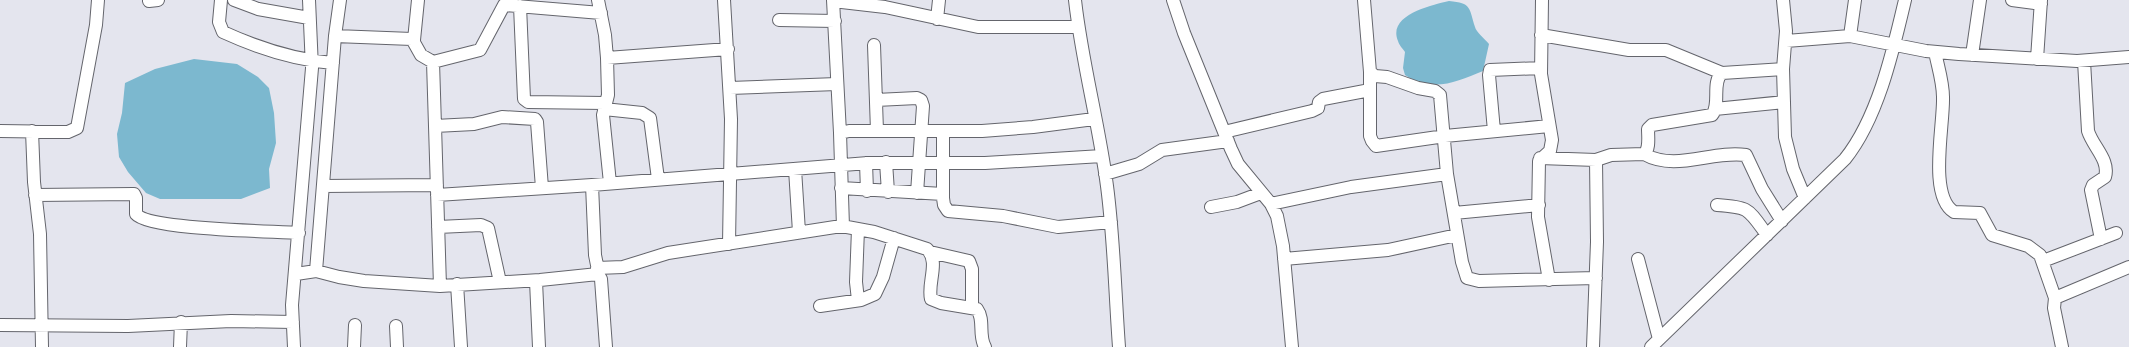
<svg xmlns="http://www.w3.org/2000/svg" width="2129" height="347" font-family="Quicksand,sans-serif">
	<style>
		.water { fill: #7cb8cf }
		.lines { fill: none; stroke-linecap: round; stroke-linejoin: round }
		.minor-casing { stroke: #64656c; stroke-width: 14 }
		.minor { stroke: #fff; stroke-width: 12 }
	</style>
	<rect width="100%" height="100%" fill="#e4e5ee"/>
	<path class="water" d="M1449,1C1472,3 1469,8 1475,27C1476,32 1485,39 1489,44L1483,71C1456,82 1433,93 1405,75L1403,68L1405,52C1403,49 1399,45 1398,41C1387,15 1432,5 1449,1Z
		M194,59L237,64L258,77L269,88L274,113L276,143L269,169L270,188L241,199H160L146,193L128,172L119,157L117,134L122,113L125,83L155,69Z"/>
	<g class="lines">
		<g class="minor-casing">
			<path id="minor" d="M221,0L219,22L223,32C258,48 294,60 333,63
				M234,0L258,9L309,18
				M598,0L605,35L607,58L608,95L603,115L610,183
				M724,0L731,119L729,244
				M833,0L840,133
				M1075,0C1082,63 1099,124 1107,186C1114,239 1115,293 1119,347
				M1173,0L1184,33L1231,149L1238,164L1271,204L1277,216L1283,246L1292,347
				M1364,0L1370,72L1375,76L1387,77L1418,88L1435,91L1440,95L1447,174L1462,262L1467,278L1479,281L1596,278
				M1542,0L1541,74L1552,140L1550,151L1539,161L1538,217L1549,280
				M1783,0L1786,31L1783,69L1785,137L1793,169L1805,198
				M2012,0L2041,4
				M149,1L158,0
				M833,1L885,7L978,27H1078
				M520,6L524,99L528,102L605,103
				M937,19L939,0
				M779,20L835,21
				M1541,35L1629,50H1666L1722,73
				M335,36L412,39L421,55L433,62L480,50L504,5L601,13
				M1850,36L1855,0
				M414,40L418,0
				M1786,41L1850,36L1926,51L1959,54L2077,61L2129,57
				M874,45L877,131
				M1935,52C1938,67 1943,82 1943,97C1944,125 1928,196 1954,212L1980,213L1992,235L2028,246L2040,255L2055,298
				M1972,55L1980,0
				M607,58L728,49
				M2037,59L2041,0
				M2084,61L2088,131C2093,147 2110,160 2105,177L2093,185L2091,190L2101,239
				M433,62L440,286
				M1370,72V136L1372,141L1376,146L1445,136L1549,126
				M730,88L837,84
				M876,100L917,98L921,100L923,106L917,193
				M604,109L642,113L650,118L658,179
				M1715,109L1784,102
				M435,126L474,124L502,117L535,119L537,122L542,188
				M0,131L68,132L77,128L96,25L98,0
				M32,131L34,182L40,234L42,347
				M943,131V198L944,205L948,211L1003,216L1058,227L1111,222
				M1494,131L1489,75L1490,70L1541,68
				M1224,132L1312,111L1318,108L1319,102L1323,99L1370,90
				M1644,154C1676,172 1712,150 1746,155L1762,189L1782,221
				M1540,158L1596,160
				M886,162L888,192
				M866,163L867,191
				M795,169L799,232
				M1105,174L1139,164L1162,150L1228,141
				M592,185L595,255L599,275
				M323,186L437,185
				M841,188L943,194
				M35,195L134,194L136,198V214C149,230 273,231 299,233
				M437,195L592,185L868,163H985L1102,156
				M1271,204L1351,187L1447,174
				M1717,205C1750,207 1748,209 1767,235
				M1211,207L1237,202L1261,193
				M1454,213L1539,205
				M438,227L481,225L488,228L500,282
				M843,227L840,133L849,131H982L1033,127L1094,119
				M930,252L969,261L972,269V307
				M1284,259L1388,250L1457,235
				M1638,259L1659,339
				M2043,261L2116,233
				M597,268L623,267L668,253L835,227H847L874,232L927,249C940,262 927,283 931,299L941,303L977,309C985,320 978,335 985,347
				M316,271L335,36L340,0
				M296,274L316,271L339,277L364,281L440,286L540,280L598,274L601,279L606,347
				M536,281L539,347
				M457,284L461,347
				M858,300L856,282L858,229
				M820,306L861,300L875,294L883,277L894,238
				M0,325L128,326L231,321L293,322
				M396,326L397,347
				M180,347L181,322
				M294,347L292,305L312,68L309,0
				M354,347L355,325
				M1593,347L1597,242L1596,160L1611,155L1644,154C1650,149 1648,137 1648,129L1652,125L1712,115C1721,104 1711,82 1722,73L1783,69
				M1651,347L1845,159C1878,118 1893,51 1905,0
				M2062,347L2054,308L2055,298L2129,267"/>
		</g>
		<use href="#minor" class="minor"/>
	</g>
</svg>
